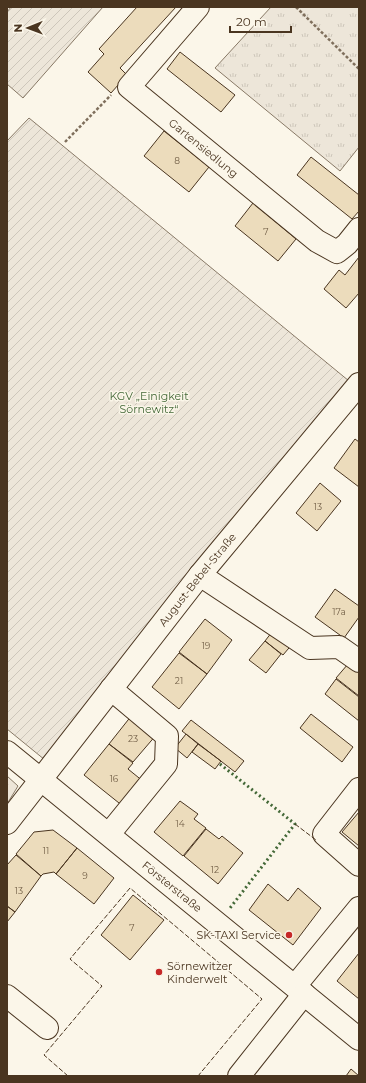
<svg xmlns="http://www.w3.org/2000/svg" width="366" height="1083" font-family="Montserrat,sans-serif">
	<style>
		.park { fill: url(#park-tufts); stroke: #887966 }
		.garden { fill: url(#garden-furrows); stroke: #887966 }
		.building { fill: #ecdcbc; stroke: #4a3520 }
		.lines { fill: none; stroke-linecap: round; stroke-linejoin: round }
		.minor-casing { stroke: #4a3520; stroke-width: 24 }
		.path { stroke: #7f6f5c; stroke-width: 2.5; stroke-dasharray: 3 2; stroke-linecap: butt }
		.minor { stroke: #fbf6e9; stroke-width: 22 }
		.hedge { stroke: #436837; stroke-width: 3; stroke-dasharray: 2 3; stroke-linecap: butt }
		.fence { stroke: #4a3520; stroke-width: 1; stroke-dasharray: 5 2; stroke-linecap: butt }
		.poi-dot { fill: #c62828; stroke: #fbf6e9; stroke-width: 1.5 }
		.labels { text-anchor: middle; stroke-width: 3; stroke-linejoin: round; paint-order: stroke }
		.number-label { font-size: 9px; fill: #725f47 }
		.street-label { font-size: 11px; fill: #4a3520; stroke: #fbf6e9 }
		.park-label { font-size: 11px; fill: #436837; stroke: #fbf6e9 }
		.poi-label { font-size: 11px; fill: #4a3520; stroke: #fbf6e9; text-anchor: end }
	</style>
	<defs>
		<pattern id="park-tufts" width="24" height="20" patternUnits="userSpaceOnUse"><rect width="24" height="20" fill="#ede6d9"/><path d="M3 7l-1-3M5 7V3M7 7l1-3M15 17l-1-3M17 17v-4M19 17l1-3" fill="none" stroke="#cdc6ba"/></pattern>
		<pattern id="garden-furrows" width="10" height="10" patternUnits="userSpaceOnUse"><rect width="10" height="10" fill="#ede6d9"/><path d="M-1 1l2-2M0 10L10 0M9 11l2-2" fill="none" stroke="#cdc6ba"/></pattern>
	</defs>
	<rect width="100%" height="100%" fill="#fbf6e9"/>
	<path class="park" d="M271,7H359V147L340,171L215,68Z
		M7,776L18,786L7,804Z"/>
	<path class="garden" d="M11,7H103L23,98L7,84V12Z
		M29,118L349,381L45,760L7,729V141Z"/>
	<path class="building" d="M137,7H176L120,68L127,75L111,93L88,72L104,54L99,49Z
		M180,52L235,95L221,112L167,69Z
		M164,131L209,167L189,192L144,156Z
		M311,157L359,195V211L352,219L297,175Z
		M253,203L296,239L278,261L235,226Z
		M359,257V293L346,308L324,289L339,270L345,275Z
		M355,439L359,442V487L334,468Z
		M320,483L341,501L317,531L296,513Z
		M335,589L359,606V617L344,638L315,617Z
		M205,619L232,640L207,674L179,652Z
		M275,628L294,642L283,655L265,641Z
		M265,641L281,654L266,673L249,660Z
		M179,653L207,674L179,709L152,687Z
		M348,664L359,672V696L336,678Z
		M336,679L359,697V721L325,694Z
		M311,714L353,747L342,762L300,728Z
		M132,715L157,734L133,762L109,744Z
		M191,720L244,761L235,772L182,731Z
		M186,734L198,744L187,758L175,748Z
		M109,744L133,763L128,769L144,782L124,807L84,775Z
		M198,744L221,761L215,769L192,752Z
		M180,801L198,814L194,819L206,828L183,856L154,832Z
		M359,812V846L342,832Z
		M206,829L219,839L222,836L243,853L218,884L184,856Z
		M53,830L77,848L56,874L54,872L43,874L41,876L16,854L34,832Z
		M77,848L114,878L94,904L56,874Z
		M16,855L41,876L15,912L7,906V865Z
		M268,884L288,901L298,888L321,908L293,945L249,910Z
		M133,895L164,920L130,960L101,935Z
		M7,906L15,912L7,922Z
		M359,953V999L337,981Z
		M351,1069L359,1076H346Z"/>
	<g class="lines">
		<g class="minor-casing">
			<g id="minor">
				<path id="s1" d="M198,7L129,87L317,241L337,252L347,244L359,229"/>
				<path d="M200,575L310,648L339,647L359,661"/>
				<path id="s2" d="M7,752L359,1039"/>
				<path d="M359,789L324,834L359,865"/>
				<path id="s3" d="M7,823L200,575L359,384"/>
				<path d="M109,834L166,764L167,736L111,689"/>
				<path d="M295,986L359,908"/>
				<path d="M7,996L47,1028"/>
				<path d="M239,1076L304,994"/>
			</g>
		</g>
		<path class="path" d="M296,7L359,69
			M65,142L111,95"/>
		<use href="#minor" class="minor"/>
		<path class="hedge" d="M220,764L295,824L230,908"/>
		<path class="fence" d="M295,824L316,840
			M68,1076L44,1055L102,986L70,959L130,888L262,999L198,1076"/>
	</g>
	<g class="poi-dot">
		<circle cx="289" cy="935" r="4"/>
		<circle cx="159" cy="972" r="4"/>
	</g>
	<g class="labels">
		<g class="number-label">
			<text x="177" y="164">8</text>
			<text x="266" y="235">7</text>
			<text x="318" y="510">13</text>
			<text x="339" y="615">17a</text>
			<text x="206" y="649">19</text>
			<text x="179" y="684">21</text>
			<text x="133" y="742">23</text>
			<text x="114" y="782">16</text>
			<text x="180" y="827">14</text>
			<text x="46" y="854">11</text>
			<text x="215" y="873">12</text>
			<text x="85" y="879">9</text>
			<text x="19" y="894">13</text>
			<text x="132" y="931">7</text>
		</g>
		<g class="street-label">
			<text dy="4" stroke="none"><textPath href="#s1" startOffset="202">Gartensiedlung</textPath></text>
			<text dy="4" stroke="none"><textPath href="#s3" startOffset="309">August-Bebel-Straße</textPath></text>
			<text dy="4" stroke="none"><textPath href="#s2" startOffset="213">Försterstraße</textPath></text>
		</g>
		<g class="park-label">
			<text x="149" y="400">KGV „Einigkeit<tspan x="149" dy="13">Sörnewitz“</tspan></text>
		</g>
		<g class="poi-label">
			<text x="281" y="939">SK-TAXI Service</text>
			<text x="167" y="970" text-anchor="start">Sörnewitzer<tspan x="167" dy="13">Kinderwelt</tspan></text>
		</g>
	</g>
	<rect width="366" height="1083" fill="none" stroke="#4a3520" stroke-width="16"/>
	<g transform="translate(28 28) rotate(269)" stroke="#fbf6e9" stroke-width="3" paint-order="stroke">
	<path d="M0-3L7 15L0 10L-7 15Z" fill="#4a3520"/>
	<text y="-6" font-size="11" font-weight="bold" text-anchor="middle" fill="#4a3520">N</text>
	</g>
	<path d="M230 26v6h61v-6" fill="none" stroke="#4a3520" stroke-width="2"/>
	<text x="236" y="26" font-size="12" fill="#4a3520" stroke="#fbf6e9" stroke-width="3" paint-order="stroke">20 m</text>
</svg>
